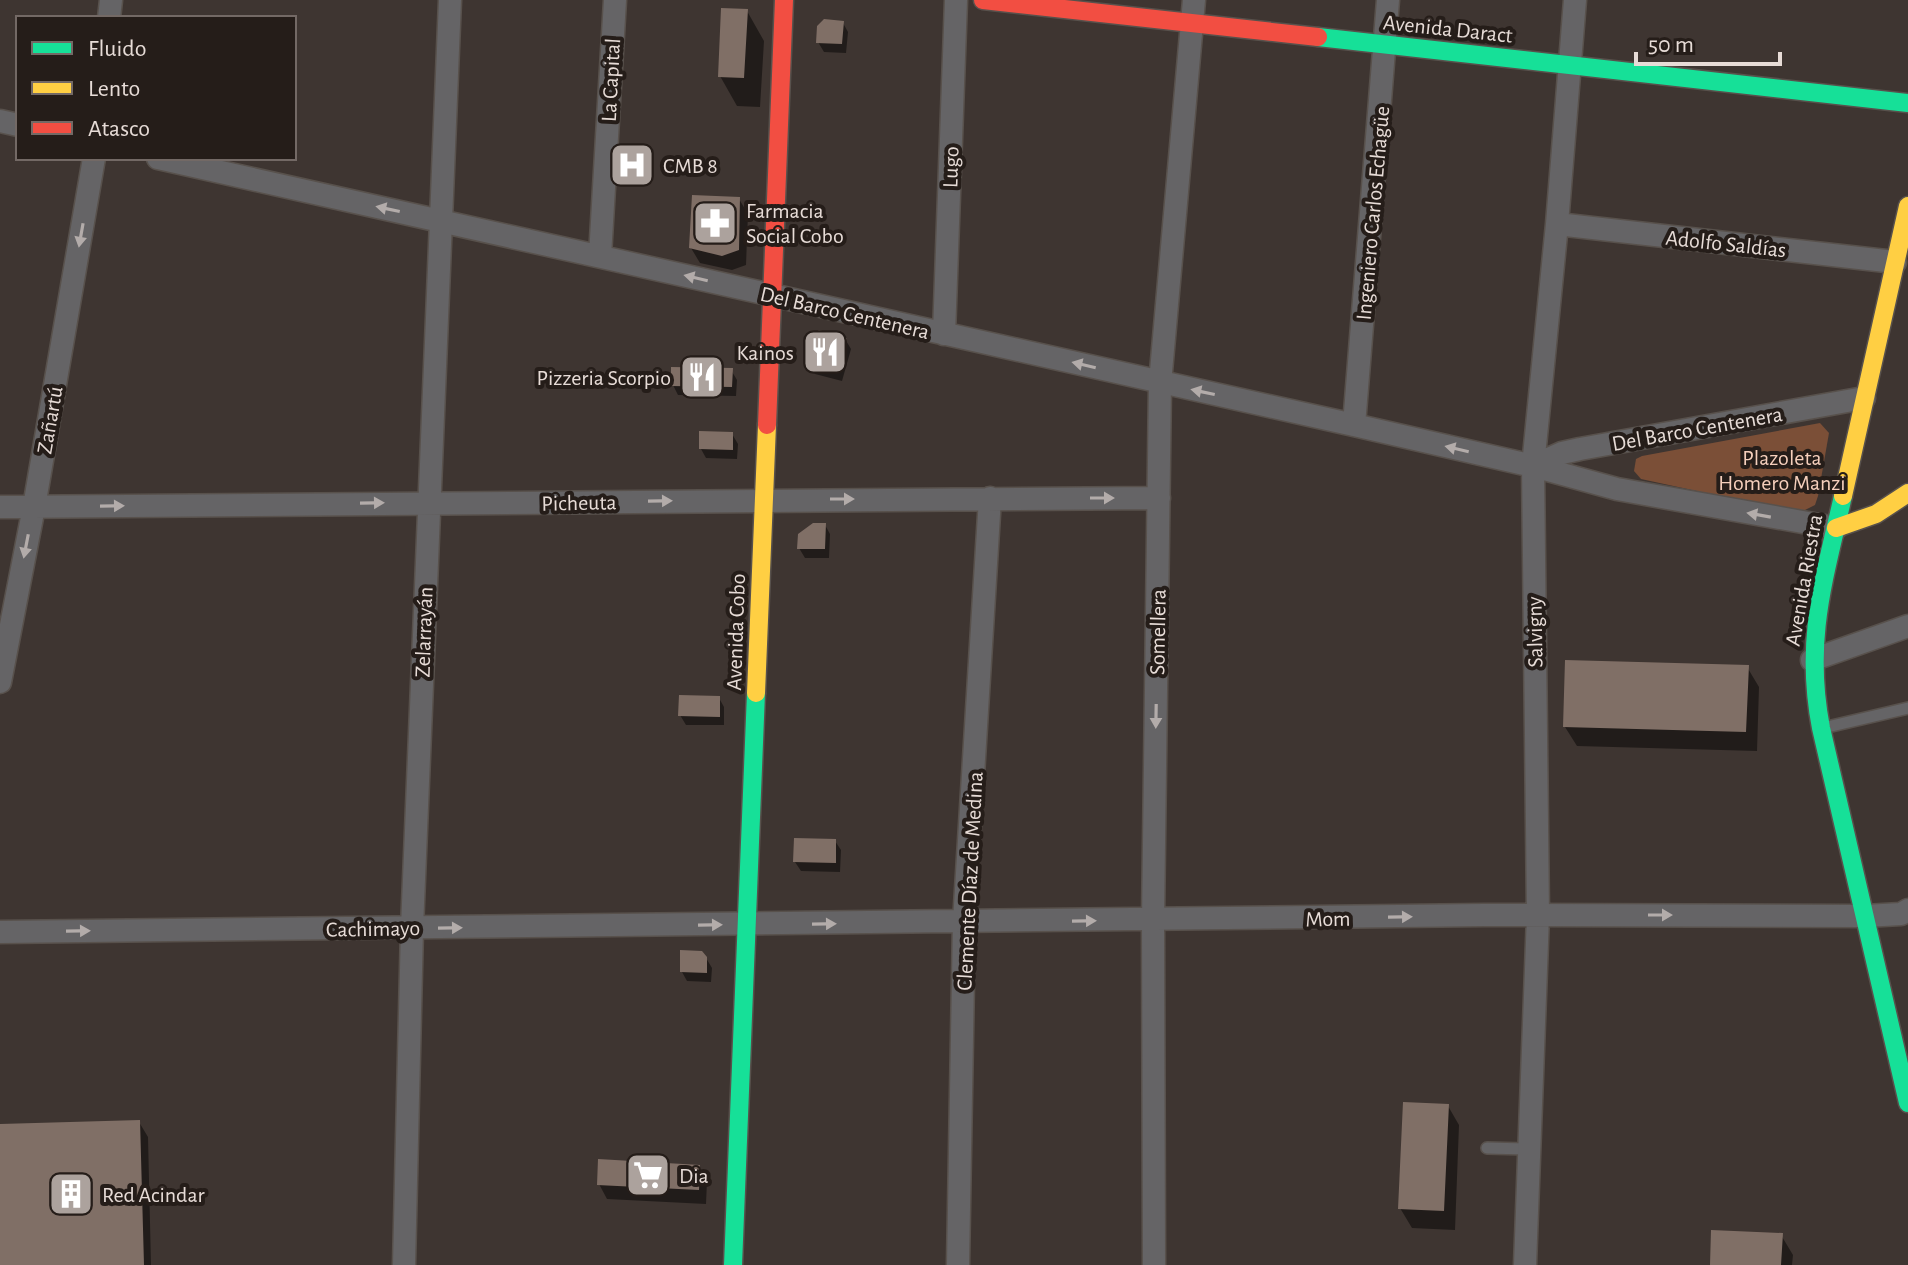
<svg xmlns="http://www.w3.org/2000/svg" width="1908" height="1265" font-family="'Alegreya Sans',sans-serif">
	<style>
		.green { fill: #7b4f37 }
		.shadow { fill: #0007 }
		.building { fill: #806f66 }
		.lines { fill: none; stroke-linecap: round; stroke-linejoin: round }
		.lane-casing { stroke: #58514c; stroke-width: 14 }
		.street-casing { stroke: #58514c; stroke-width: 25 }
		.fast-casing { stroke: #58514c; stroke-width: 21 }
		.slow-casing { stroke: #58514c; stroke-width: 21 }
		.jam-casing { stroke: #58514c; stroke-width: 21 }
		.lane { stroke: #656466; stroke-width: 11 }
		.street { stroke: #656466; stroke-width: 22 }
		.fast { stroke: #16e098; stroke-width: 18 }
		.slow { stroke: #ffcf43; stroke-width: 18 }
		.jam { stroke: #f24e42; stroke-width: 18 }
		.oneway { fill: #b3acaa }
		.labels { text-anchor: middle; stroke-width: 8; stroke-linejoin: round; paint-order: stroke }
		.street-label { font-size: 22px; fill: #e7dcd7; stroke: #251d19 }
		.poi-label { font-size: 22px; fill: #e7dcd7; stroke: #251d19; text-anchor: start }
		.park-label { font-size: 22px; fill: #f5cfbc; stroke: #251d19 }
	</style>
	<rect width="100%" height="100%" fill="#3e3531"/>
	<path class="green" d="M1820,423L1829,433L1818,496L1815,505L1799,513L1641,479L1634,471L1636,459L1642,456Z"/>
	<path class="shadow" d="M747,11L764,41L760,107L737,106L720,76Z
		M843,23L848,32L846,53L824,52L818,42Z
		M739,199L748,214L746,265L732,270L700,263L691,248Z
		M845,339L851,349L842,381L815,374L809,364Z
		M731,370L737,380L736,396L678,395L673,385Z
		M732,434L738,444L737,459L706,458L701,449Z
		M825,525L830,534L829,558H805L799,548Z
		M1747,667L1759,687L1757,751L1577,746L1565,727Z
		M719,698L724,707V725H686L680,715Z
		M835,841L841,850L840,872L801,871L795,862Z
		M706,958L712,968L711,982L687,981L682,972Z
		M1448,1106L1459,1125L1455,1230L1412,1228L1400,1208Z
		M139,1122L148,1137L151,1265H0V1126Z
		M699,1167L707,1181L706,1204L607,1199L599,1184Z
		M1781,1235L1793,1255L1792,1265H1712Z"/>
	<path class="building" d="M721,8L748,9L744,78L718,77Z
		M824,19L844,21L842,44L816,43L817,26Z
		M692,195L740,197L739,250L722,256L689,248Z
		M819,330L847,338L837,373L807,365L806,340Z
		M671,367L733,368L732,387L671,386Z
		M699,431L733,432V450L699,449Z
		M813,523H826L825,549H797L798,534Z
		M1565,660L1749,665L1746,732L1563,727Z
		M679,695L720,696V717L678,716Z
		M794,838L836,839V863L793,862Z
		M680,950L702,951L707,957V973L680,972Z
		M1403,1102L1449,1104L1444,1211L1398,1209Z
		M140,1120L144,1265H0V1124Z
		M598,1159L700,1165L699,1190L597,1185Z
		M1711,1230L1783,1233L1781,1265H1710Z"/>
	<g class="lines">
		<g class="lane-casing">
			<path id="lane" d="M1823,728L1908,708
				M1487,1148L1529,1149"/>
		</g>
		<g class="street-casing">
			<path id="street" d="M109,18L111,0
				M0,121L18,125
				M158,158L1354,425L1533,466L1617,489L1836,528
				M1557,224L1895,262
				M600,256L615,0
				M944,334L956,0
				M1354,425L1388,0
				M1533,466L1562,453L1580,449L1864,398
				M0,507L1159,498
				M1812,660L1908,626
				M0,682L34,507L94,158
				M0,932L1484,915L1865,916L1901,914L1908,910
				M404,1265L412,928L450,0
				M958,1265L964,922L990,498
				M1154,1265L1153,920L1160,383L1194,0
				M1525,1265L1538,915L1533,466L1557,224L1575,0"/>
		</g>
		<g class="fast-casing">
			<path id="fast" d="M1318,37L1908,103
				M1843,496C1824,580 1804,640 1821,728L1908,1103
				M733,1265L756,693"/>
		</g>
		<g class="slow-casing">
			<path id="slow" d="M1843,496L1908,206
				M1836,528L1876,514L1908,493
				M756,693L767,425"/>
		</g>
		<g class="jam-casing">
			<path id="jam" d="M983,0L1318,37
				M767,425L784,0"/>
		</g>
		<use href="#lane" class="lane"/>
		<use href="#street" class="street"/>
		<use href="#fast" class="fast"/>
		<use href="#slow" class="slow"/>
		<use href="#jam" class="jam"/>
	</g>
	<defs><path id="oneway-solid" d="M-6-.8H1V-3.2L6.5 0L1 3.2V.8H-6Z" transform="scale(2)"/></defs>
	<g class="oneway">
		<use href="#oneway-solid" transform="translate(388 209) rotate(-168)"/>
		<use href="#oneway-solid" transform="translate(81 235) rotate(100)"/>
		<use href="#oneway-solid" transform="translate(696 278) rotate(-167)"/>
		<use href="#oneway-solid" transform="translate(1084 365) rotate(-167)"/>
		<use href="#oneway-solid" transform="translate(1203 392) rotate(-168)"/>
		<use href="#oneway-solid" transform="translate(1457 449) rotate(-167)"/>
		<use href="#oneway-solid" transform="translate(1102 498)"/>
		<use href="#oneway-solid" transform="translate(842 499)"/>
		<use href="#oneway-solid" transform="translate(660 501) rotate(-1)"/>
		<use href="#oneway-solid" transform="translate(372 503) rotate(-1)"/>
		<use href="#oneway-solid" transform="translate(112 506) rotate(-1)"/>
		<use href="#oneway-solid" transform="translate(1759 515) rotate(-170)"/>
		<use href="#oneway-solid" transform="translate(26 546) rotate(101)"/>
		<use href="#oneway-solid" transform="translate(1156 716) rotate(91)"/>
		<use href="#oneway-solid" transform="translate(1660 915)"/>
		<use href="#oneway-solid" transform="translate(1400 917) rotate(-1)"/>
		<use href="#oneway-solid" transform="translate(1084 921) rotate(-1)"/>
		<use href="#oneway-solid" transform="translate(824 924) rotate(-1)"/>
		<use href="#oneway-solid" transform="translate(710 925) rotate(-1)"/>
		<use href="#oneway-solid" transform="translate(450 928) rotate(-1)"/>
		<use href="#oneway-solid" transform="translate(78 931) rotate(-1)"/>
	</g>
	<defs>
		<g id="hospital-square" transform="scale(2.3)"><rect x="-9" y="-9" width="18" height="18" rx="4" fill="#aca29d" stroke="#251d19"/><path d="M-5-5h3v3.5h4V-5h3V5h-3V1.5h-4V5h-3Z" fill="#fff"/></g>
		<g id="pharmacy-square" transform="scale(2.3)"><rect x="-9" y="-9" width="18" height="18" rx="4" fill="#aca29d" stroke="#251d19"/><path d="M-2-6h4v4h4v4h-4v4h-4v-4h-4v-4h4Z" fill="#fff"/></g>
		<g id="restaurant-square" transform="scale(2.3)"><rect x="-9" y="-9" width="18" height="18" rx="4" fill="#aca29d" stroke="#251d19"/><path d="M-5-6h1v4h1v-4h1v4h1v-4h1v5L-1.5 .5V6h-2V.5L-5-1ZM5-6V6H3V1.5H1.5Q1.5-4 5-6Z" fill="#fff"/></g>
		<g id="supermarket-square" transform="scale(2.3)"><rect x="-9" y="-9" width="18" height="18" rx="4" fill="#aca29d" stroke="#251d19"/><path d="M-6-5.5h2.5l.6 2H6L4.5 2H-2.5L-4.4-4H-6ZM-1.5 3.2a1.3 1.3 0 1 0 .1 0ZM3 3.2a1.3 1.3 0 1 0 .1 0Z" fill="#fff"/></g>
		<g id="building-square" transform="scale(2.3)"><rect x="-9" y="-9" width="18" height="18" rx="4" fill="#aca29d" stroke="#251d19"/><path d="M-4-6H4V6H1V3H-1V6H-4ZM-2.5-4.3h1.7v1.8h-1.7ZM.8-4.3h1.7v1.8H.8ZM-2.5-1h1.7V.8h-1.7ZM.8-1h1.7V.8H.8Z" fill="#fff"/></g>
	</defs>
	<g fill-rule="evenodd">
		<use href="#hospital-square" x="632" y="165"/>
		<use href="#pharmacy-square" x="715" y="223"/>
		<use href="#restaurant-square" x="825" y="352"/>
		<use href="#restaurant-square" x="702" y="377"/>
		<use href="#supermarket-square" x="648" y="1175"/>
		<use href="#building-square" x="71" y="1194"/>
	</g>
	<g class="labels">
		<g class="street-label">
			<text transform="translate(1448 28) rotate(6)" y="8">Avenida Daract</text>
			<text transform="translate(610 80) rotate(-87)" y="8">La Capital</text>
			<text transform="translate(950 167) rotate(-88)" y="8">Lugo</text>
			<text transform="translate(1372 213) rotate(-85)" y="8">Ingeniero Carlos Echagüe</text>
			<text transform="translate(1726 243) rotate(6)" y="8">Adolfo Saldías</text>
			<text transform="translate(845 312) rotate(13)" y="8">Del Barco Centenera</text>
			<text transform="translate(49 420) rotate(-80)" y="8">Zañartú</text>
			<text transform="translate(1697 428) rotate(-10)" y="8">Del Barco Centenera</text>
			<text transform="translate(579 502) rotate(-1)" y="8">Picheuta</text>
			<text transform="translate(1803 580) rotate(-80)" y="8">Avenida Riestra</text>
			<text transform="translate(423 632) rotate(-88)" y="8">Zelarrayán</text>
			<text transform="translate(735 632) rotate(-88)" y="8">Avenida Cobo</text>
			<text transform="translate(1157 632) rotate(-89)" y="8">Somellera</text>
			<text transform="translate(1534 632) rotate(-91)" y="8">Salvigny</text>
			<text transform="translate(969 881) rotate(-87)" y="8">Clemente Díaz de Medina</text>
			<text transform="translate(1328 918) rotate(-1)" y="8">Mom</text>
			<text transform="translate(373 928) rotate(-1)" y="8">Cachimayo</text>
		</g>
		<g class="poi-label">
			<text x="663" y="173">CMB 8</text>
			<text x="746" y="218">Farmacia<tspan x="746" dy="25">Social Cobo</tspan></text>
			<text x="794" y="360" text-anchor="end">Kainos</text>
			<text x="671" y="385" text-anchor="end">Pizzeria Scorpio</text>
			<text x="679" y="1183">Dia</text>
			<text x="102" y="1202">Red Acindar</text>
		</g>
		<g class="park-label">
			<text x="1782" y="465">Plazoleta<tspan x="1782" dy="25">Homero Manzi</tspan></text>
		</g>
	</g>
	<rect x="16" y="16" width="280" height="144" fill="#251d19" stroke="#736965" stroke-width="2"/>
	<rect x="32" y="42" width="40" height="12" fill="#16e098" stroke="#736965" stroke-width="2"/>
	<text x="88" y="56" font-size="24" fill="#e7dcd7">Fluido</text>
	<rect x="32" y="82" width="40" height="12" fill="#ffcf43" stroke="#736965" stroke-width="2"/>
	<text x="88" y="96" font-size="24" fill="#e7dcd7">Lento</text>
	<rect x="32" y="122" width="40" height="12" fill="#f24e42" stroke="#736965" stroke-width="2"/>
	<text x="88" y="136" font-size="24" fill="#e7dcd7">Atasco</text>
	<path d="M1636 52v12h144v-12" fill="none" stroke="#e7dcd7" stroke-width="4"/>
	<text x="1648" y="52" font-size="24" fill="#e7dcd7" stroke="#251d19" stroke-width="6" paint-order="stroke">50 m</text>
</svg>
